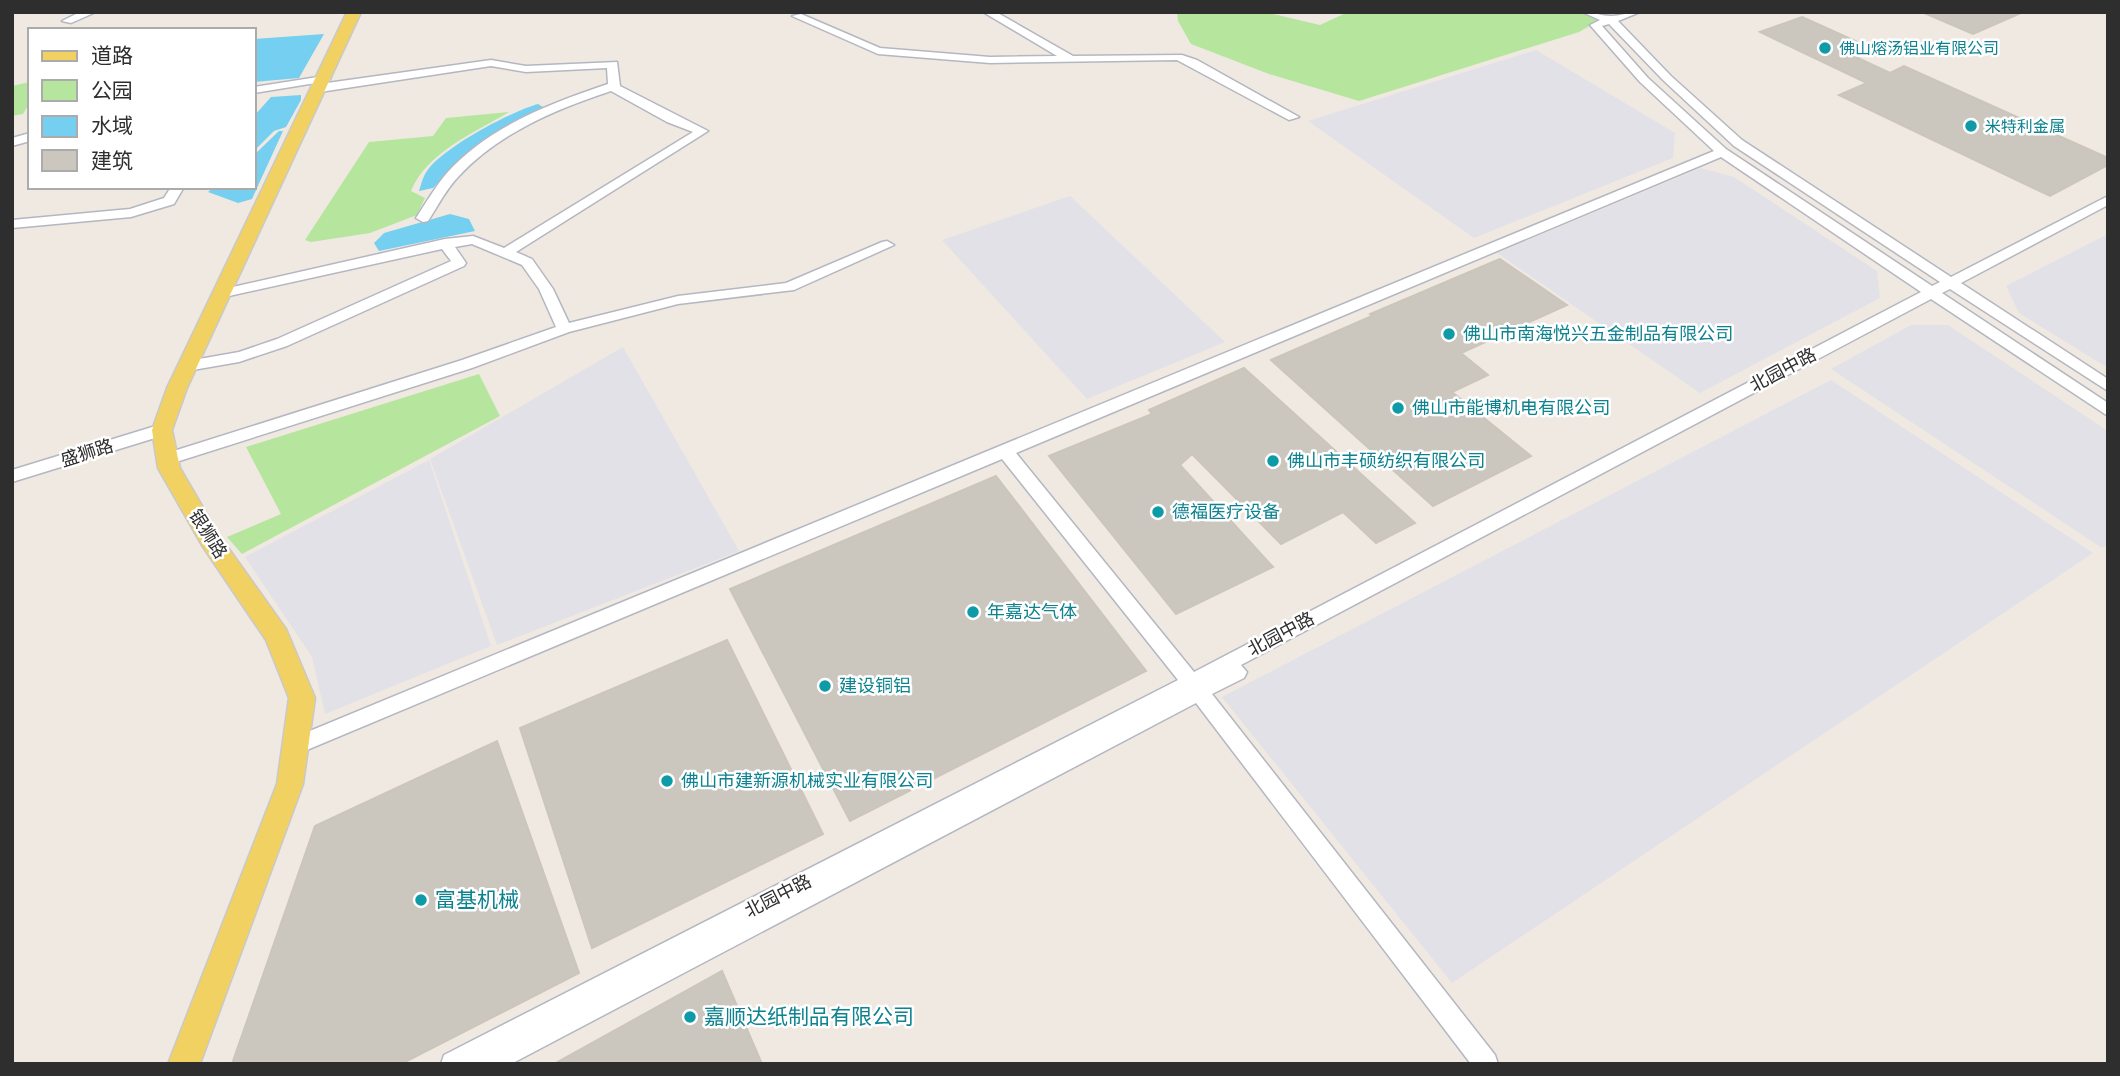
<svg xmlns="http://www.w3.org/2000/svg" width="2120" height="1076" font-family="Lato,'Noto Sans SC',sans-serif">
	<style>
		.industrial { fill: #e3e1e8 }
		.green { fill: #b6e59e }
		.water { fill: #75cff0 }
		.building { fill: #cbc7bf; stroke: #cbc5ba; stroke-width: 2 }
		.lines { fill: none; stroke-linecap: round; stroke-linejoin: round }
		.minor-casing { stroke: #b4b7c1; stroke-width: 3 }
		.major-casing { stroke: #c9c9c9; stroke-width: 3 }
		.minor { fill: #fff; fill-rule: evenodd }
		.major { fill: #f2d163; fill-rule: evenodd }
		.culture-dot { fill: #0f9aa8; stroke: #fff; stroke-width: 2.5 }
		.labels { text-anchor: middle; stroke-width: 5; stroke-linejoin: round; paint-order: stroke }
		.far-culture-label { font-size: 16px; fill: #0d838f; stroke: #fff; text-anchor: start }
		.culture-label { font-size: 18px; fill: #0d838f; stroke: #fff; text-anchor: start }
		.street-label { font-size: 18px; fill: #2e2e2e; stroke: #fff }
		.near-culture-label { font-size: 21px; fill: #0d838f; stroke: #fff; text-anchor: start }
	</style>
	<rect width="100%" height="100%" fill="#efe9e1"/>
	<path class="industrial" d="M1536,50L1675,133L1673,158L1474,238L1308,121Z
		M1701,168L1734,177L1877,271L1880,298L1700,393L1497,253Z
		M1070,196L1225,342L1087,399L942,240Z
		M2108,234V368L2019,313L2006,286Z
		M1911,325H1948L2108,431V544L2102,548L1831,369Z
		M623,347L739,551L497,645L430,459Z
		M1831,380L2093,553L1452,983L1222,697Z
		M429,460L491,646L325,714L312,657L245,557Z"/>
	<path class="green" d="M1177,12H1265L1320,25L1348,12H1614L1579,32L1359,101L1269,74L1191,44L1178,21Z
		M30,82V102L23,114L12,116V86Z
		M509,112C474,133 427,152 411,191L425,198L417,215L370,233L311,242L305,240L369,142L433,136L446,118Z
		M479,374L500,416L242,554L227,537L281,514L246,447Z"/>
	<path class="water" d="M324,34L299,78L254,82V39Z
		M301,95V100L286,127L274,131L254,151V116L271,97Z
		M538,104L543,107L486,141L458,162L433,188L419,191C421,185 423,176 427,171C442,148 512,111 538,104Z
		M279,131H283L252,199L238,203L208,192L214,187H254V155Z
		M450,214L469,219L475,231L379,251L374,243L384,233Z"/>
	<path class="building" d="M1922,12H2023L1973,34Z
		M1802,17L1864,45L1845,52L1890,73L1904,66L2108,158V165L2050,196L1839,95L1867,83L1760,32Z
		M1500,259L1567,305L1461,353L1488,375L1452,392L1531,456L1433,506L1271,360L1372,316L1370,314Z
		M1244,368L1415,523L1376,543L1343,512L1281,544L1192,454L1180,465L1273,567L1176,614L1049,456L1152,414L1149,410Z
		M996,476L1146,671L850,821L730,589Z
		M727,640L823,834L592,948L520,728Z
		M497,741L579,973L401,1064H232L315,826Z
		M722,971L762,1064H554Z"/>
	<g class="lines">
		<g class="minor-casing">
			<path id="minor" d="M80,12H96L71,23L62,21Z
				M983,12H996L1073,56L1182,55L1197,60L1299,117L1289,120L1177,60L990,63L878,54L792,16L801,14L880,48L990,57L1057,56Z
				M1582,12C1592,12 1603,16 1611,16C1619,16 1630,12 1640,12L1618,21L1671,76L1742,140L1951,277L2108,196V205L1961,283L2108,379V391L1950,289L1942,293L2108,403V416L1931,299L1241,665L1247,672L1244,678L1212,694L1495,1055L1498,1064H1471L1196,703L511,1064H441L444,1055L1178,680L1002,459L302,752L295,755L288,752L285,746L288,740L1714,151L1640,82L1590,25L1600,20ZM1609,24L1663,80L1734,146L1940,282L1932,286L1726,149L1648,78L1602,26ZM1721,157L1921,292L1194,672L1016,453Z
				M491,60L526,66L617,62L620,86L708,131L516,252L532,259L553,289L569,323L678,296L786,283L882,242L887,241L894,245L794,290L678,304L569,332L472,368L173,463H161L159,459L161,455L462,360L556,327L539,289L522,265L472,244L455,247L466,263L464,266L287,346L239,362L187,371L179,366L182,362L239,352L277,339L451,261L442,249L220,298L215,297L213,294L215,291L445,239L473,236L504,248L693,132L667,122L611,91C556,109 499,133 459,176C446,189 438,206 428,221L423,222L416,218C426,203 435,187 447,173C488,127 551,103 608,84L607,68L526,72L491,66L320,92L314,88L320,84Z
				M324,76L330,79L328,81L254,93V87Z
				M30,133V141L12,146V138Z
				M171,187H184L174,204L131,217L12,228V220L130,209L164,198Z
				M162,424L168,426L170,430L168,434L12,482V470Z"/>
		</g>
		<g class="major-casing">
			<path id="major" d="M347,12H361L187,388L172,430L180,468L219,535L286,629L315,698L303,784L200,1064H168L277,784L289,698L266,640L203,547L158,468L152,430L167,388Z"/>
		</g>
		<use href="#minor" class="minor"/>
		<use href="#major" class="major"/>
	</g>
	<g class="culture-dot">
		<circle cx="1825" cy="48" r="7"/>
		<circle cx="1971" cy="126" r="7"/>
		<circle cx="1449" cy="334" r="7"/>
		<circle cx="1398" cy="408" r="7"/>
		<circle cx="1273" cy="461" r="7"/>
		<circle cx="1158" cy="512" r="7"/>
		<circle cx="973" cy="612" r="7"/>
		<circle cx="825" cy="686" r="7"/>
		<circle cx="667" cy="781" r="7"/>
		<circle cx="421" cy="900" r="7"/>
		<circle cx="690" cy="1017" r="7"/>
	</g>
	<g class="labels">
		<g class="far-culture-label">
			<text x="1839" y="54">佛山熔汤铝业有限公司</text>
			<text x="1985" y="132">米特利金属</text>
		</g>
		<g class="culture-label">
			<text x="1463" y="340">佛山市南海悦兴五金制品有限公司</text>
			<text x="1412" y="414">佛山市能博机电有限公司</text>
			<text x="1287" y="467">佛山市丰硕纺织有限公司</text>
			<text x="1172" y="518">德福医疗设备</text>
			<text x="987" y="618">年嘉达气体</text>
			<text x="839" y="692">建设铜铝</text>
			<text x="681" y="787">佛山市建新源机械实业有限公司</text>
		</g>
		<g class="street-label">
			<text transform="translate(1783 370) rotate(-28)" y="6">北园中路</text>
			<text transform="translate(87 453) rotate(-17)" y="6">盛狮路</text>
			<text transform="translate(208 534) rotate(58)" y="6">银狮路</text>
			<text transform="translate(1281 634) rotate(-28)" y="6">北园中路</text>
			<text transform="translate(778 896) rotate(-27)" y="6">北园中路</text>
		</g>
		<g class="near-culture-label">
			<text x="435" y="907">富基机械</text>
			<text x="704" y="1024">嘉顺达纸制品有限公司</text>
		</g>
	</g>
	<rect width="2120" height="1076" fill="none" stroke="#2e2e2e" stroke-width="28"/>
	<rect x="28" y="28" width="228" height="161" fill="#ffffff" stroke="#ababab" stroke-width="2"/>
	<rect x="42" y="51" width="35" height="10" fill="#f2d163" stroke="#ababab" stroke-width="2"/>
	<text x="91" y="63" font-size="21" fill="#2e2e2e">道路</text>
	<rect x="42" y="80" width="35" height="21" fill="#b6e59e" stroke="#ababab" stroke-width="2"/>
	<text x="91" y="98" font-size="21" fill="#2e2e2e">公园</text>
	<rect x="42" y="116" width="35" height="21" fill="#75cff0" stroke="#ababab" stroke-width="2"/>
	<text x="91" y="133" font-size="21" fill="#2e2e2e">水域</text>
	<rect x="42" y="150" width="35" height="21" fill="#cbc7bf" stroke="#ababab" stroke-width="2"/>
	<text x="91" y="168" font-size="21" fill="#2e2e2e">建筑</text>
</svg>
